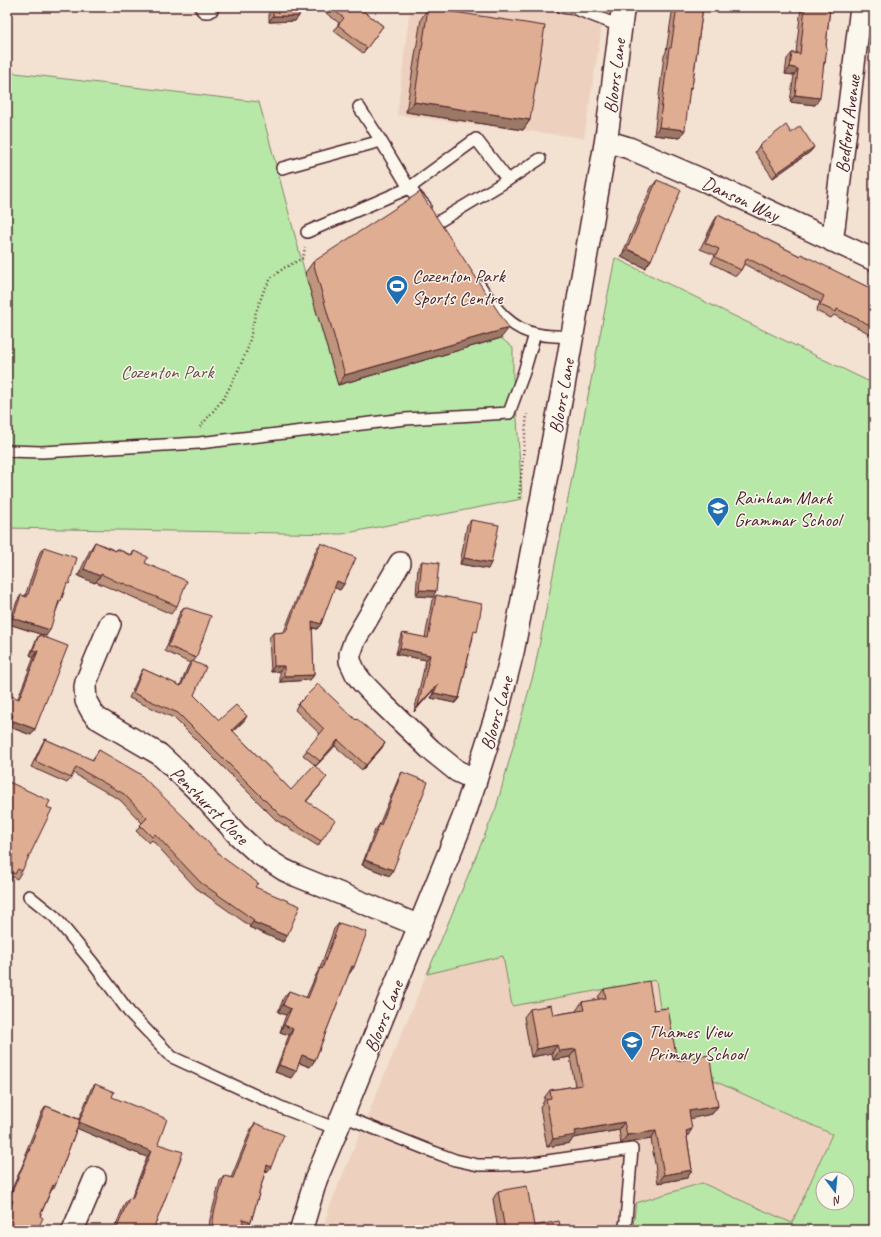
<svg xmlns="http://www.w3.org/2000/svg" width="881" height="1237" font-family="Caveat,sans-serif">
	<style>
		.built { fill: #edd1be; fill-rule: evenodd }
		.green { fill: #b8e8a7; stroke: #818469; fill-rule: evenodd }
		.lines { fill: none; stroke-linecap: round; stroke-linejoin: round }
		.service-casing { stroke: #4a1f2b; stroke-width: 14 }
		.minor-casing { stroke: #4a1f2b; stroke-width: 24 }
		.tertiary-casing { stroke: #4a1f2b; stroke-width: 25 }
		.path { stroke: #4a1f2b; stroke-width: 2.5; stroke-dasharray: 1 3; stroke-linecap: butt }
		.service { stroke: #fbf7ec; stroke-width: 11 }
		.minor { stroke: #fbf7ec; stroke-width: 21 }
		.tertiary { stroke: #fbf7ec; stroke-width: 22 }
		.wall { fill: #c0957d; stroke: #4a1f2b }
		.shaded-wall { fill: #9c7966; stroke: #4a1f2b }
		.building { fill: #dfad91; stroke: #4a1f2b }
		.labels { text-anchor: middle; stroke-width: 3; stroke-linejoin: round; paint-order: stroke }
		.street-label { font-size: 19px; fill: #4a1f2b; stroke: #fbf7ec }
		.poi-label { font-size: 19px; fill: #4a1f2b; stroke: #fbf7ec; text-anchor: start }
		.park-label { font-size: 19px; fill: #66514a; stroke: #fbf7ec }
	</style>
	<rect width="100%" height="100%" fill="#f3e1d1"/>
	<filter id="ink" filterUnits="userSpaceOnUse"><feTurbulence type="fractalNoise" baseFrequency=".025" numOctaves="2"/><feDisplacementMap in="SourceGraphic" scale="8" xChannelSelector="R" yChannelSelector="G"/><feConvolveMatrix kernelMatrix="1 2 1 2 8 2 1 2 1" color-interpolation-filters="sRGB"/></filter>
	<g filter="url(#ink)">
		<path class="built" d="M410,7H605L584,138L397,115Z
			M615,258L874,384V1230H322L331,1203L496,808L534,672ZM823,1179H847V1203H823Z"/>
		<path class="green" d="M7,72L259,102L305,273L338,385L501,338L513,348V378L516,403L522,499L342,534L7,528Z
			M615,258L874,384V1230H631L633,1226L636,1203L702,1183L792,1223L832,1134L710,1079L672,1052L665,1008H660L656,980L512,1006L503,956L427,974L496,808L534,672ZM823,1179H847V1203H823Z"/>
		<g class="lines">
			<g class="service-casing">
				<path id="service" d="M562,7L576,9
					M577,7L576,9L620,26
					M359,107L381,141L409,188L425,206
					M282,168L381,141
					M508,180L540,159
					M307,232L409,188L476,139L508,180L438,222
					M480,286C494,307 511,330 537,334C549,337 560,335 571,338
					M7,451L42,452L199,443L405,419L509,413L524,372L535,334
					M29,896L55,917L92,962L129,1012L172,1057L285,1109L337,1129
					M343,1116L431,1151L455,1160L478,1165H501L526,1164L632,1149L626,1220L624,1230"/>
			</g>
			<g class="minor-casing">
				<path id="minor" d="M206,7H208
					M606,141L629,148L705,181L874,260
					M832,241L834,228L861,7
					M400,563L355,640L350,654V661L356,674L362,682L382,703L431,750L457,771L476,780
					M110,624L86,682L85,687L86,701L92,712L97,718L145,746L159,754L172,766L202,795L237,834L259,854L284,870L297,876L420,926
					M73,1230L95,1178"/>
			</g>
			<g class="tertiary-casing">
				<path id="tertiary" d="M301,1230L316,1179L337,1129L463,819L497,713L513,650L564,383L606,141L623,7"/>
			</g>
			<path class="path" d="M200,427L224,398L237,373L248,348L255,315L264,290L272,277L284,268L303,258L305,247
				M519,498L527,414"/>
			<use href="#service" class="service"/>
			<use href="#minor" class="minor"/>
			<use href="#tertiary" class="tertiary"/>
		</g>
		<path class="wall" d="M269,7H299V16L295,21L269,22Z
			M318,7H358L383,26L363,53L334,31L339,23Z
			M673,7H703L692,87L690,89L680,138L654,135L664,56L666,52Z
			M801,7H830L826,46L825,63L824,64L815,105L790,102L794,75L785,74L787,59L792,53H796Z
			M428,8L530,120L523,130L406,112L421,19Z
			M791,133L814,147L810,152L773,178L755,152L759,146Z
			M657,180L651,260L645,268L621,257L651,188Z
			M718,215L800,256L874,290V336L834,315L831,318L816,311L820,302L779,281L778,282L744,264L741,270L736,276L711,263L715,255L700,249L714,221Z
			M313,262L501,338L338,385L305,273Z
			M471,520L488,569L460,564L467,525Z
			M95,542L116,551L117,549L131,555L134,551L145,563L177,606L171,614L117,590V591L96,582L95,583L78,576L90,550Z
			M321,543L344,584L340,590L334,587L321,624L317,629L312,628L314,675L310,680L280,682V671L271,672L269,638L273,633L284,632L305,577L317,548Z
			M44,547L65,589L58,606L46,636L9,624L17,601L21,595L25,596L40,552Z
			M422,561L433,597L416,596L418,567Z
			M436,595L473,637L459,698L455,703L431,698L434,689L414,712L426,660L396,654L400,638L403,633L425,638L432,600Z
			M184,607L196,658L193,662L194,695L219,720L244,721L233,731L291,790L323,782L306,802L321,841L318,846L276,820L174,718L129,698L140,674L143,669L180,686L188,666L190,663L165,651L180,612Z
			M39,635L35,729L31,735L7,726L34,657L30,655L36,640Z
			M298,704L356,720L385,743L381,749L362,770L335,746L316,766L303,755L320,734L295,710Z
			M45,739L92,760L99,750L222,857L255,887L287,936L283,942L249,927L250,926L196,888L152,840L149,843L136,831L142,823L120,800L73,773L71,778L67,783L31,767L42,744Z
			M402,772L390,876L362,865L375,830L379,825L399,777Z
			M7,781L22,871L17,879L13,877L9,882L7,881Z
			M339,923L354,967L349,974V973L315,1060L310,1067L299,1063L291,1078L275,1072L289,1035L280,1032L286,1015L278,1012L284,997L289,991L306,998L316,975L320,968L334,929Z
			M604,989L654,1010L677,1061L718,1106L712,1114L690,1118L687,1137L692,1170L687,1178L658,1183L651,1139L621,1144L619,1130L573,1138L570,1143L547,1147L540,1107L544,1101V1098L550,1090L575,1086L570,1057L553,1060L552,1053L531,1057L524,1017L530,1009L553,1015L577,1011H576L582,1002L599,1000L598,997Z
			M95,1084L112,1097L158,1144L172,1180L153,1230H114L125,1203L129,1198L131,1199L147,1157L128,1150L77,1128L55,1186L51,1191L40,1216L37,1230H8L9,1228L7,1227V1210L9,1206H7V1200L27,1155L25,1154L42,1112L46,1106L79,1119L91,1089Z
			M255,1123L271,1167L267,1172H265L251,1222L247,1227L242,1226V1230H209L210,1219L220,1181L224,1176L231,1178L251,1129Z
			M498,1191L534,1226L561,1230H498L493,1199Z"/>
		<path class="shaded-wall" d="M273,16H299L295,21L269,22Z
			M790,67L798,69L794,75L785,74Z
			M795,95L820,98L815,105L790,102Z
			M414,102L530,120L523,130L406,112Z
			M659,127L685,130L680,138L654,135Z
			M814,147L810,152L773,178L777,173Z
			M627,249L651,260L645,268L621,257Z
			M509,328L501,338L338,385L345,375Z
			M464,558L491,563L488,569L460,564Z
			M84,569L100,576L95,583L78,576Z
			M337,581L344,584L340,590L333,587Z
			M419,590L436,591L433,597L416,596Z
			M13,618L50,630L46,636L9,624Z
			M312,621L321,624L317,629L308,626Z
			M400,648L430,655L426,660L396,654Z
			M33,650L38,651L34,657L30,655Z
			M274,666H284L280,671L271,672Z
			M314,675L310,680L280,682L284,676Z
			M438,684L434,689L414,712L418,706Z
			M434,693L459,698L455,703L431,698Z
			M7,713L13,715L10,721L7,720Z
			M247,716L244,721L229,735L232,730Z
			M11,720L35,729L31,735L7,726Z
			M338,740L335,746L316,766L320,761Z
			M385,743L381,749L362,770L366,765Z
			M365,860L393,870L390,876L362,865Z
			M253,922L287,936L283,942L249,927Z
			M352,966L354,967L349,974L347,973Z
			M283,1005L291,1009L286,1015L278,1012Z
			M284,1025L293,1029L289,1035L280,1032Z
			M557,1045L552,1053L531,1057L537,1049Z
			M576,1049L570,1057L553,1060L559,1051Z
			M302,1055L315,1060L310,1067L297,1062Z
			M279,1065L296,1071L291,1078L275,1072Z
			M718,1106L712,1114L684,1120L689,1111Z
			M79,1122L151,1151L147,1157L128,1150L76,1128Z
			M624,1122L619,1130L573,1138L570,1143L547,1147L553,1139L575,1131Z
			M692,1129L687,1137L686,1131Z
			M656,1131L651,1139L621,1144L627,1135Z
			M29,1149H30L27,1155L25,1154Z
			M267,1165L271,1167L267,1172L263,1171Z
			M692,1170L687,1178L658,1183L664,1175Z
			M53,1185L55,1186L51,1191L49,1190Z
			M9,1199L13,1201L9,1206H7V1202Z
			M243,1219L251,1222L247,1227L239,1225Z
			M148,1227L153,1230H146Z"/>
		<path class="building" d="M273,7H299V16H273Z
			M329,7H358L383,26L367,48L338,25L344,18Z
			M677,7H703L692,87H690L685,130L659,127L669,48H671Z
			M805,7H830L826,46L827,47L825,63L824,62L820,98L795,95L798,69L790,67L792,53L800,54Z
			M428,8L545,26L530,120L414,102Z
			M786,125L791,133L800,126L814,147L777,173L759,146Z
			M657,180L681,190L651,260L627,249Z
			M420,192L509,328L345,375L313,262Z
			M718,215L800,256L801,254L874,290V327L837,309L836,312L820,305L824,296L783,275L782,276L747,258L741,270L715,257L719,249L705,243Z
			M471,520L499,525L491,563L464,558Z
			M95,542L116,551L117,549L132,556L134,551L148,557L145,563L187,581L177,606L123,583L122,584L101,574L100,576L84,569Z
			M321,543L356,558L344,584L337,581L321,624L312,621L314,675L284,676V666H274L273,633L286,632L309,571Z
			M44,547L77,558L69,584L67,583L61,601H59L50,630L13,618L21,595L27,597Z
			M422,561L439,563L436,591L419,590Z
			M436,595L482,604L477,632L474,631L459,698L434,693L438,684L418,706L430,655L400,648L403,633L428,638Z
			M184,607L211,616L196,658L168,646Z
			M39,635L68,646L35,729L11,720L13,715L7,713V694L19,699L38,651L33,650Z
			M192,661L206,667L194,695L219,720L236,705L247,716L232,730L291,790L314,765L327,777L306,801L335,820L321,841L280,815L178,713L133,693L143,669L181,686Z
			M318,684L356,720L357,719L385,743L366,765L338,740L320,761L306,750L324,729L298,704Z
			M45,739L93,760L99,750L140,774L190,823L222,857L258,883L255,887L300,906L287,936L253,922L254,920L200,882L155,834L152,837L140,825L147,818L124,794L76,767L71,778L35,761Z
			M402,772L428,782L393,870L365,860L379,825H381Z
			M7,781L50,801L47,807L52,809L22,871L18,869L15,874L7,870Z
			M339,923L367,932L354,967L352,966L315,1060L302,1055L296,1071L279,1065L293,1029L284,1025L291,1009L283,1005L289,991L308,998L320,968L322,969Z
			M649,981L654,1010L668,1008L677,1061L709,1055L718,1106L689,1111L692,1129L686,1131L692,1170L664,1175L656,1131L627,1135L624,1122L575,1131L576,1135L553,1139L546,1099L551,1098L550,1090L582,1085L576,1049L559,1051L557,1045L537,1049L530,1009L551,1005L553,1015L584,1010L582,1002L606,998L604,989Z
			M7,1077L10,1079L7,1087Z
			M95,1084L114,1092L112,1097L167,1119L158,1144L183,1152L174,1177V1176L153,1230L148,1227L147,1230H116L129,1198L132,1199L151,1151L132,1144L79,1122Z
			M46,1106L80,1120L55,1186L53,1185L40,1216L43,1218L37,1230H10L13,1222L7,1220V1213L13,1201L9,1199L30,1149H29Z
			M255,1123L284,1135L271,1167L267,1165L251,1222L243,1219L242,1230H212L214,1213L224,1176L233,1178Z
			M527,1186L534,1226L559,1221L561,1230H505L498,1191Z"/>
	</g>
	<defs>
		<g id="stadium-pin" transform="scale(1.15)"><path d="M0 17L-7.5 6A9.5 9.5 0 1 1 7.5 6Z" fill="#1f6fb2" stroke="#fbf7ec"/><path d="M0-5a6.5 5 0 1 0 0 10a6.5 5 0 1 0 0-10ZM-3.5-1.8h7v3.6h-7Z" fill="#fff"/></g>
		<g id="school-pin" transform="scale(1.15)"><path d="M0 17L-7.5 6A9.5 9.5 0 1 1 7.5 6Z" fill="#1f6fb2" stroke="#fbf7ec"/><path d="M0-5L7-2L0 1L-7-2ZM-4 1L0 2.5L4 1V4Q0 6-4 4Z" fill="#fff"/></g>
	</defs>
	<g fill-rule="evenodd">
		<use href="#stadium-pin" x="397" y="286"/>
		<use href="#school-pin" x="718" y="508"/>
		<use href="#school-pin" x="632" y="1042"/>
	</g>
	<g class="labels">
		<g class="street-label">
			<text transform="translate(614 76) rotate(-83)" y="7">Bloors Lane</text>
			<text transform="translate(847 124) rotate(-83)" y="7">Bedford Avenue</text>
			<text transform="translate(741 198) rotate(25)" y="7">Danson Way</text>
			<text transform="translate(561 396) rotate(-80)" y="7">Bloors Lane</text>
			<text transform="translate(496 713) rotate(-74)" y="7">Bloors Lane</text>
			<text transform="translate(210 805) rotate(45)" y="7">Penshurst Close</text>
			<text transform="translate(383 1016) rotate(-68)" y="7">Bloors Lane</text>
		</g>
		<g class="poi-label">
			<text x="412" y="282">Cozenton Park<tspan x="412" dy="22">Sports Centre</tspan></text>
			<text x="734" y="504">Rainham Mark<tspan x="734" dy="22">Grammar School</tspan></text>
			<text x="648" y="1038">Thames View<tspan x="648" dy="22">Primary School</tspan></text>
		</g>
		<g class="park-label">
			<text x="167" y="378">Cozenton Park</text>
		</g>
	</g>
	<rect width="881" height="1237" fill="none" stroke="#fbf7ec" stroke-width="24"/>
	<rect x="12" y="12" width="857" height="1213" fill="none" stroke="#4a1f2b" stroke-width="1.5" filter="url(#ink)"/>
	<g transform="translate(835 1191) rotate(164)"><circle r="19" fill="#fbf7ec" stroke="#b4a19f"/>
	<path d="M0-3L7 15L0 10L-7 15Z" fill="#1f6fb2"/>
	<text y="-6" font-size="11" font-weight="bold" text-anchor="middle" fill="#4a1f2b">N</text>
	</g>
</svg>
